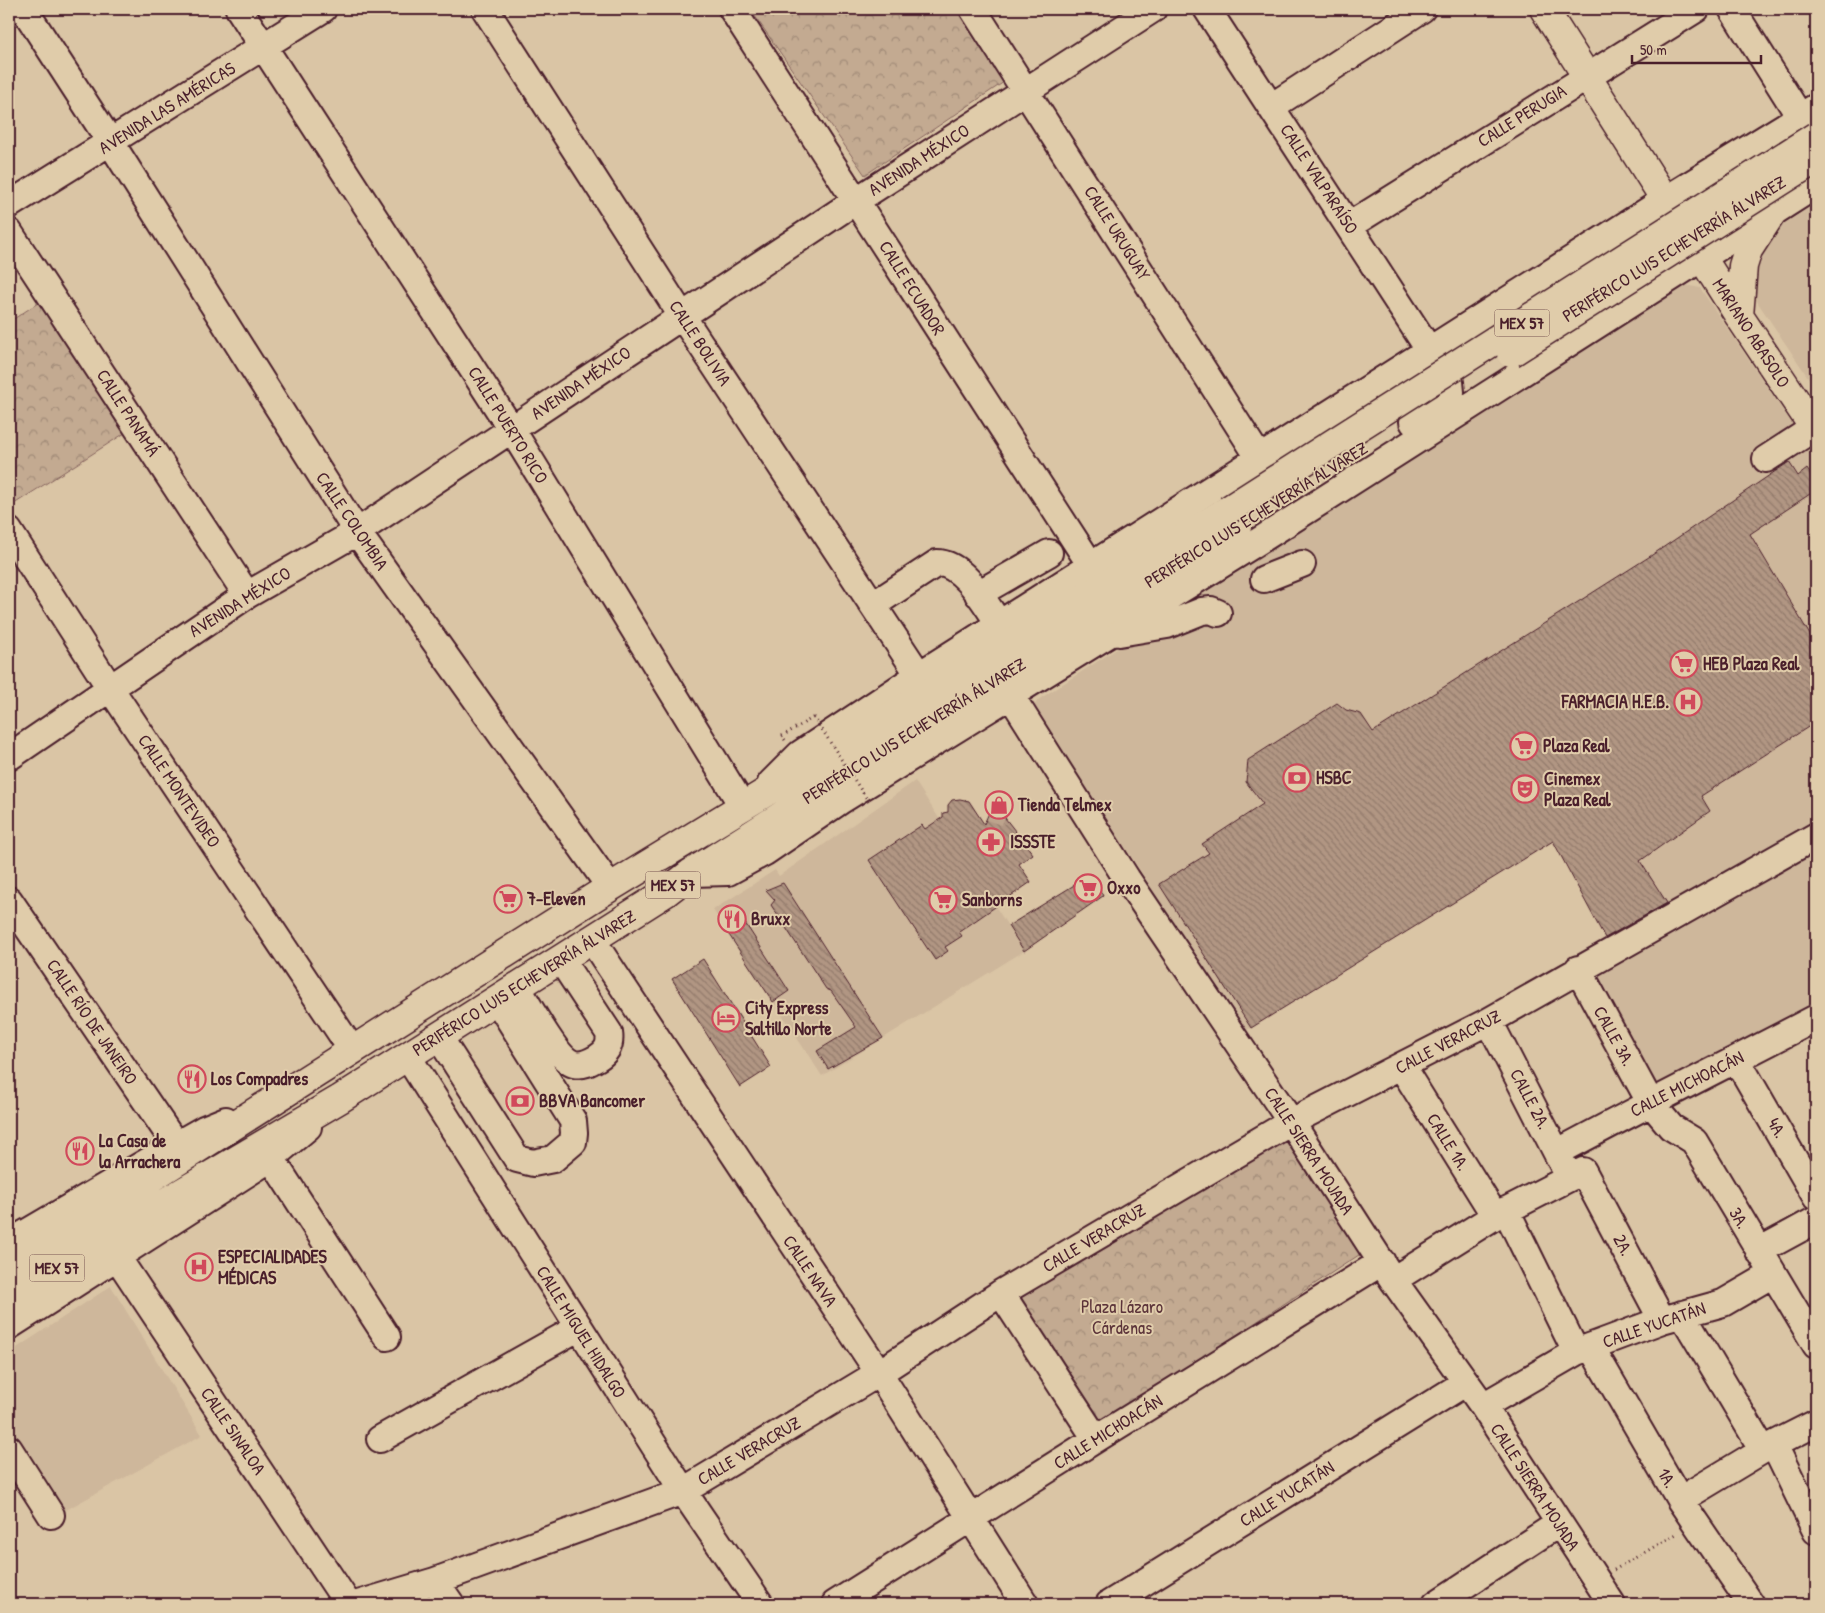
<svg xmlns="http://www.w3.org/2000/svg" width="1825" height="1613" font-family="'Patrick Hand',sans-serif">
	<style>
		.built { fill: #ceb79b }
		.forest { fill: url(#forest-crowns); stroke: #86645e }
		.building { fill: url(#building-back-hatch); stroke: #4a1f2b }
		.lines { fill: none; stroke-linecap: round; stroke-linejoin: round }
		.minor-tunnel { stroke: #bda48d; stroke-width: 26; stroke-dasharray: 26 13; stroke-linecap: butt }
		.minor-casing { stroke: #4a1f2b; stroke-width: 30 }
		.major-casing { stroke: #4a1f2b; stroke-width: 31 }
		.highway-casing { stroke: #4a1f2b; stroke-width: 31 }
		.path { stroke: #4a1f2b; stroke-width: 3; stroke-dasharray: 1 4; stroke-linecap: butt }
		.minor { stroke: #e0ccaa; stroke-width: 26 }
		.major { stroke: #e0ccaa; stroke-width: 28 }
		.highway { stroke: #e0ccaa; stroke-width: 28 }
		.highway-bridge-casing { stroke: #4a1f2b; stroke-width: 31; stroke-linecap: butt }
		.path-bridge { stroke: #4a1f2b; stroke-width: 3; stroke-dasharray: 1 4; stroke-linecap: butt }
		.highway-bridge { stroke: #e0ccaa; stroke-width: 28 }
		.labels { text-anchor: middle; stroke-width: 4; stroke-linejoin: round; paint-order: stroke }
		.shield { fill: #e0ccaa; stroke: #775351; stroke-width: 1 }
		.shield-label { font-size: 16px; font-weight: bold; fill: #4a1f2b }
		.street-label { font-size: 18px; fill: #4a1f2b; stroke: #e0ccaa }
		.poi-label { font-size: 18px; font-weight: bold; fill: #4a1f2b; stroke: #e0ccaa; text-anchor: start }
		.park-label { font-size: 18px; fill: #5c343a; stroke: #e0ccaa }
	</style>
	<defs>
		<pattern id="forest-crowns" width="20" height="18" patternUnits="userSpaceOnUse" patternTransform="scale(1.25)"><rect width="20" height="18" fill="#c3aa91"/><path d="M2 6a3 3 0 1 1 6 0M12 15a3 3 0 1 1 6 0" fill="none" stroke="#a08a77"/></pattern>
		<pattern id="building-back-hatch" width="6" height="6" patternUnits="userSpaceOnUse" patternTransform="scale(1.25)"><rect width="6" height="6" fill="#b19683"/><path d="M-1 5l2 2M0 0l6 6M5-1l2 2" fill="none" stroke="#927a6b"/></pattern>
	</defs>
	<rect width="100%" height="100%" fill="#dac5a5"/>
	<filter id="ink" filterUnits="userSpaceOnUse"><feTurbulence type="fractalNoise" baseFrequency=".02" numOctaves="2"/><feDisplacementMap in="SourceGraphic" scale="10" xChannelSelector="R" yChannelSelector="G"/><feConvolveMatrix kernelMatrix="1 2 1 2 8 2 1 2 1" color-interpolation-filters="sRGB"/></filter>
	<g filter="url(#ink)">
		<path class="built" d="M1816,204V389L1752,294L1758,240Z
			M1680,284L1700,288L1816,459V828L1668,904L1605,939L1553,841L1244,1032L1131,856L1035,718L1034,706L1038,700Z
			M915,781L1024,951L822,1076L713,910L775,870L779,876Z
			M1816,852V1003L1654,1089L1588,969Z
			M111,1286L202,1435L55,1516L9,1439V1353Z"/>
		<path class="forest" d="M750,9H958L1004,82L865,175Z
			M41,301L125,433L14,504L9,496V322Z
			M1281,1128L1362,1253L1100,1424L1014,1294Z"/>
		<path class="building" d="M1789,462L1798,476L1807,469L1816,482V490L1750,534L1816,645V722L1701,796L1710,811L1640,861L1667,903L1605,938L1553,841L1251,1028L1159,884L1209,853L1202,844L1263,804L1246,782L1248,760L1337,703L1346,710L1361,714L1373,732L1652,555Z
			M960,799L969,801L984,824L993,804L1006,809L1005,818L1033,854L1019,864L1031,882L959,932L962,936L945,947L948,951L935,960L869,860L922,825L925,829L943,817V813L948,812V805L952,800Z
			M1084,879L1095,880L1103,896L1024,951L1008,926Z
			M783,883L883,1038L828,1069L817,1051L856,1027L831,991L826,989L771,905L775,900L766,890Z
			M736,909L789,991L773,1002L718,918Z
			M703,959L771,1067L740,1087L672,979Z"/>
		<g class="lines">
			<path class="minor-tunnel" d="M991,808L1006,813"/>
			<g class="minor-casing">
				<path id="minor" d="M24,9L111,143L357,532L610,887
					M239,9L512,430L743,807
					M485,9L682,316L919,675
					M732,9C853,194 971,382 1092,567
					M973,9L1260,459
					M1207,9L1450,382L1451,392L1413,422
					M1732,9L1800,117
					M1271,107L1422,9
					M9,205L323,9
					M1350,225L1696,9
					M9,232L247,595
					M1766,459L1814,428
					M9,531L110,688L352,1050
					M1264,579L1302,564
					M978,594L1049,553
					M873,605L937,563C964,563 986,605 1000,625
					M1119,633L1167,625L1202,611L1211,610L1218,613
					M1011,696L1127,879L1291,1122L1393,1280L1483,1406L1612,1604
					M9,757L247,595L357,532L857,200L1153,9
					M771,783L800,754L919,675L1665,200L1816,107
					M691,873L728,872L765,852L840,801L1251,546L1816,185
					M9,900L176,1145
					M592,940L879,1373L1025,1604
					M1578,969L1650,1102L1671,1127L1694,1141L1816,1345
					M517,987C528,1004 557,1060 574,1064C583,1066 590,1062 597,1058C607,1052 611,1045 609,1033L561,960
					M1489,1021L1564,1167
					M439,1037L517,1159L533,1163L553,1159L573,1142L574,1133L573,1121L497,1000
					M408,1057L683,1491L760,1604
					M1737,1060L1816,1197
					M1402,1067L1495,1216
					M1558,1152C1643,1106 1730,1063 1816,1018
					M271,1158L387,1337
					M1506,1210L1576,1352
					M9,1243L176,1145L204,1129L226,1120
					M1759,1251L1816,1220
					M117,1257L348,1604
					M1393,1280L1495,1216L1583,1171L1662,1320
					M1001,1293L1096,1439
					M1682,1314L1763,1450
					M9,1326L271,1158L308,1127
					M1591,1347L1680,1500L1751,1604
					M1483,1406L1576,1352L1662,1320L1723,1303L1773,1274
					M380,1439L578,1328
					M1774,1445L1816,1531
					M9,1449L51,1515
					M1680,1500L1763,1450L1816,1423
					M435,1581L451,1604
					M358,1604L435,1581L683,1491L879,1373L1001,1293L1291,1122L1489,1021L1816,836
					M835,1604L1096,1439L1382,1262
					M1109,1604L1465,1383
					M1436,1604L1558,1524"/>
			</g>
			<g class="major-casing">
				<path id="major" d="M1544,9L1739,316L1816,431
					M1739,316L1743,266L1748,250L1772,213"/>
			</g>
			<g class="highway-casing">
				<path id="highway" d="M9,1268L596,896L1228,510
					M9,1298L106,1237L340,1099L665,893L691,873L1237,527"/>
			</g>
			<path class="path" d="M785,740L782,736L814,717
				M1614,1570L1678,1533"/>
			<use href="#minor" class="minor"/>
			<use href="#major" class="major"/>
			<use href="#highway" class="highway"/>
			<g class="highway-bridge-casing">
				<path id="highway-bridge" d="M1511,353L1816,159
					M1228,510L1816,136"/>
			</g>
			<path class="path-bridge" d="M814,717L870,804"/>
			<use href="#highway-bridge" class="highway-bridge"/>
		</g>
	</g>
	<defs>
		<g id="supermarket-ring" transform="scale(1.4375)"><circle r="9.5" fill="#e0ccaa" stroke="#d1495b" stroke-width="1.5"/><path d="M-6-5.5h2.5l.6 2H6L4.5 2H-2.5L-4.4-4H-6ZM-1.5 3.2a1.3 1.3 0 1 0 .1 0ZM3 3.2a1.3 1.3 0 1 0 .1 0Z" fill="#d1495b"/></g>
		<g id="hospital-ring" transform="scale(1.4375)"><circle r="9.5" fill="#e0ccaa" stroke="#d1495b" stroke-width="1.5"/><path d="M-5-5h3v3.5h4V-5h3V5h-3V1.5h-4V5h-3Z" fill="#d1495b"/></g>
		<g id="bank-ring" transform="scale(1.4375)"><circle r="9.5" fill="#e0ccaa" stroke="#d1495b" stroke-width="1.5"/><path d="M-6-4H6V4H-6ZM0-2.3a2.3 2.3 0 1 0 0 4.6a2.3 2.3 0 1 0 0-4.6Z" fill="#d1495b"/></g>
		<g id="theatre-ring" transform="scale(1.4375)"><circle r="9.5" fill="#e0ccaa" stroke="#d1495b" stroke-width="1.5"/><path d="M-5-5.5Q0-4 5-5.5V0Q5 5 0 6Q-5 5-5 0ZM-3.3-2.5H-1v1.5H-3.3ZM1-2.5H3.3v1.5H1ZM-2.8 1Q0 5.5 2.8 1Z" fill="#d1495b"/></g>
		<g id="shop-ring" transform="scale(1.4375)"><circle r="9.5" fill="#e0ccaa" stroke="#d1495b" stroke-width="1.5"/><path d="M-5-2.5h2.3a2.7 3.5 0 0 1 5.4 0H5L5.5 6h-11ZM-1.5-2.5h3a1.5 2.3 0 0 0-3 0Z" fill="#d1495b"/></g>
		<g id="pharmacy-ring" transform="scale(1.4375)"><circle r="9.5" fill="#e0ccaa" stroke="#d1495b" stroke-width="1.5"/><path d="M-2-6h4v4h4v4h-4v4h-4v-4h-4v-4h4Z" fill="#d1495b"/></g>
		<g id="restaurant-ring" transform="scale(1.4375)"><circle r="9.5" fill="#e0ccaa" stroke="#d1495b" stroke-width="1.5"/><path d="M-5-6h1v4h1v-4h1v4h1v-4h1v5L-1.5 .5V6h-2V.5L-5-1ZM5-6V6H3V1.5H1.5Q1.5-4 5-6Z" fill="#d1495b"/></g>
		<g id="hotel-ring" transform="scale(1.4375)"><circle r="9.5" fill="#e0ccaa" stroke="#d1495b" stroke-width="1.5"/><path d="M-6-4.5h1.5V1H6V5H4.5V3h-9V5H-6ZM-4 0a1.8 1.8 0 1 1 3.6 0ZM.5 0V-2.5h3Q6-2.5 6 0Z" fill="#d1495b"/></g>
	</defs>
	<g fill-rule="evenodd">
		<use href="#supermarket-ring" x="1684" y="664"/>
		<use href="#hospital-ring" x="1688" y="702"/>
		<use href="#supermarket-ring" x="1524" y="746"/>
		<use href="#bank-ring" x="1297" y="778"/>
		<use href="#theatre-ring" x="1525" y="789"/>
		<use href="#shop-ring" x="999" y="805"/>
		<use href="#pharmacy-ring" x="991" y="842"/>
		<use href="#supermarket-ring" x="1088" y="888"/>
		<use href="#supermarket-ring" x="508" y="899"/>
		<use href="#supermarket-ring" x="943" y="900"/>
		<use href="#restaurant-ring" x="732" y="919"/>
		<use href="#hotel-ring" x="726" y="1018"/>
		<use href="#restaurant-ring" x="192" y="1079"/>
		<use href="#bank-ring" x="520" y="1101"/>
		<use href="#restaurant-ring" x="80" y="1151"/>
		<use href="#hospital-ring" x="199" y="1267"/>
	</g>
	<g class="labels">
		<g class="shield">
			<rect x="1494.5" y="309.5" width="55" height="27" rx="4"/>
			<rect x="645.5" y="871.5" width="55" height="27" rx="4"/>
			<rect x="29.5" y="1254.5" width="55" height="27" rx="4"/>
		</g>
		<g class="shield-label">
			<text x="1522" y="329">MEX 57</text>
			<text x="673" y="891">MEX 57</text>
			<text x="57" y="1274">MEX 57</text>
		</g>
		<g class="street-label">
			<text transform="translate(167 108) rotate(-32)" y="6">AVENIDA LAS AMÉRICAS</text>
			<text transform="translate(1522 116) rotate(-32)" y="6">CALLE PERUGIA</text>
			<text transform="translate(919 160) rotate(-33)" y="6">AVENIDA MÉXICO</text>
			<text transform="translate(1319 179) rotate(57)" y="6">CALLE VALPARAÍSO</text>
			<text transform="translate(1117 233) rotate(58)" y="6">CALLE URUGUAY</text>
			<text transform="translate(1674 249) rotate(-32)" y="6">PERIFÉRICO LUIS ECHEVERRÍA ÁLVAREZ</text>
			<text transform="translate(912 288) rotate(58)" y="6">CALLE ECUADOR</text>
			<text transform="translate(1751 333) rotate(57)" y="6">MARIANO ABASOLO</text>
			<text transform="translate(700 343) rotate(57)" y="6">CALLE BOLIVIA</text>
			<text transform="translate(581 383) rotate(-34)" y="6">AVENIDA MÉXICO</text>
			<text transform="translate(128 413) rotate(57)" y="6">CALLE PANAMÁ</text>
			<text transform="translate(508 425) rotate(58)" y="6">CALLE PUERTO RICO</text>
			<text transform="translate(1256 515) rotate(-32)" y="6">PERIFÉRICO LUIS ECHEVERRÍA ÁLVAREZ</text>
			<text transform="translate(352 521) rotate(56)" y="6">CALLE COLOMBIA</text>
			<text transform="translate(240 602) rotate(-32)" y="6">AVENIDA MÉXICO</text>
			<text transform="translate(914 731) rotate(-32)" y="6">PERIFÉRICO LUIS ECHEVERRÍA ÁLVAREZ</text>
			<text transform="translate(179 791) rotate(56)" y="6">CALLE MONTEVIDEO</text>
			<text transform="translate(524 983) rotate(-32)" y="6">PERIFÉRICO LUIS ECHEVERRÍA ÁLVAREZ</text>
			<text transform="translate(92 1022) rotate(56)" y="6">CALLE RÍO DE JANEIRO</text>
			<text transform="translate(1614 1036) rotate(61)" y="6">CALLE 3A.</text>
			<text transform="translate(1448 1042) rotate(-28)" y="6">CALLE VERACRUZ</text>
			<text transform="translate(1687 1084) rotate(-27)" y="6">CALLE MICHOACÁN</text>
			<text transform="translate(1530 1099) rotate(62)" y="6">CALLE 2A.</text>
			<text transform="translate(1777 1128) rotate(60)" y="6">4A.</text>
			<text transform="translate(1448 1142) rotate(58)" y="6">CALLE 1A.</text>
			<text transform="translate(1309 1151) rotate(57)" y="6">CALLE SIERRA MOJADA</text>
			<text transform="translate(1739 1218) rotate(59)" y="6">3A.</text>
			<text transform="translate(1094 1238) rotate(-31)" y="6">CALLE VERACRUZ</text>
			<text transform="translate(1623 1245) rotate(62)" y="6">2A.</text>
			<text transform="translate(810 1271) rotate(56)" y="6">CALLE NAVA</text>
			<text transform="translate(1654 1325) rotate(-19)" y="6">CALLE YUCATÁN</text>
			<text transform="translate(581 1332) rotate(58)" y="6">CALLE MIGUEL HIDALGO</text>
			<text transform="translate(233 1431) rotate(56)" y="6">CALLE SINALOA</text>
			<text transform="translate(1108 1432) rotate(-32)" y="6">CALLE MICHOACÁN</text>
			<text transform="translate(749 1451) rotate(-31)" y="6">CALLE VERACRUZ</text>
			<text transform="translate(1667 1478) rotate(60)" y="6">1A.</text>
			<text transform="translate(1535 1487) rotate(57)" y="6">CALLE SIERRA MOJADA</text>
			<text transform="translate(1287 1494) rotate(-32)" y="6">CALLE YUCATÁN</text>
		</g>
		<g class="poi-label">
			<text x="1703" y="670">HEB Plaza Real</text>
			<text x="1669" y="708" text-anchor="end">FARMACIA H.E.B.</text>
			<text x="1543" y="752">Plaza Real</text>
			<text x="1316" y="784">HSBC</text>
			<text x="1544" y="785">Cinemex<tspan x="1544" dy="21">Plaza Real</tspan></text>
			<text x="1018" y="811">Tienda Telmex</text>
			<text x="1010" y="848">ISSSTE</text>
			<text x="1107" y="894">Oxxo</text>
			<text x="527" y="905">7-Eleven</text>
			<text x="962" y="906">Sanborns</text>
			<text x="751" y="925">Bruxx</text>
			<text x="745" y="1014">City Express<tspan x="745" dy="21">Saltillo Norte</tspan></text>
			<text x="211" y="1085">Los Compadres</text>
			<text x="539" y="1107">BBVA Bancomer</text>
			<text x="99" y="1147">La Casa de<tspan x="99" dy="21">la Arrachera</tspan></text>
			<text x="218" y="1263">ESPECIALIDADES<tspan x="218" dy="21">MÉDICAS</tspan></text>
		</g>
		<g class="park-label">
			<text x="1122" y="1313">Plaza Lázaro<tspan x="1122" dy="21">Cárdenas</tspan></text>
		</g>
	</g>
	<rect width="1825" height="1613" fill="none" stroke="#e0ccaa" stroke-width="30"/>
	<rect x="15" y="15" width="1795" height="1583" fill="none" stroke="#4a1f2b" stroke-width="2" filter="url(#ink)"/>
	<path d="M1632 55v8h129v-8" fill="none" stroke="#4a1f2b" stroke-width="2.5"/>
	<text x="1640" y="55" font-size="15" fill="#4a1f2b" stroke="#e0ccaa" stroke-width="4" paint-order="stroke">50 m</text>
</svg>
